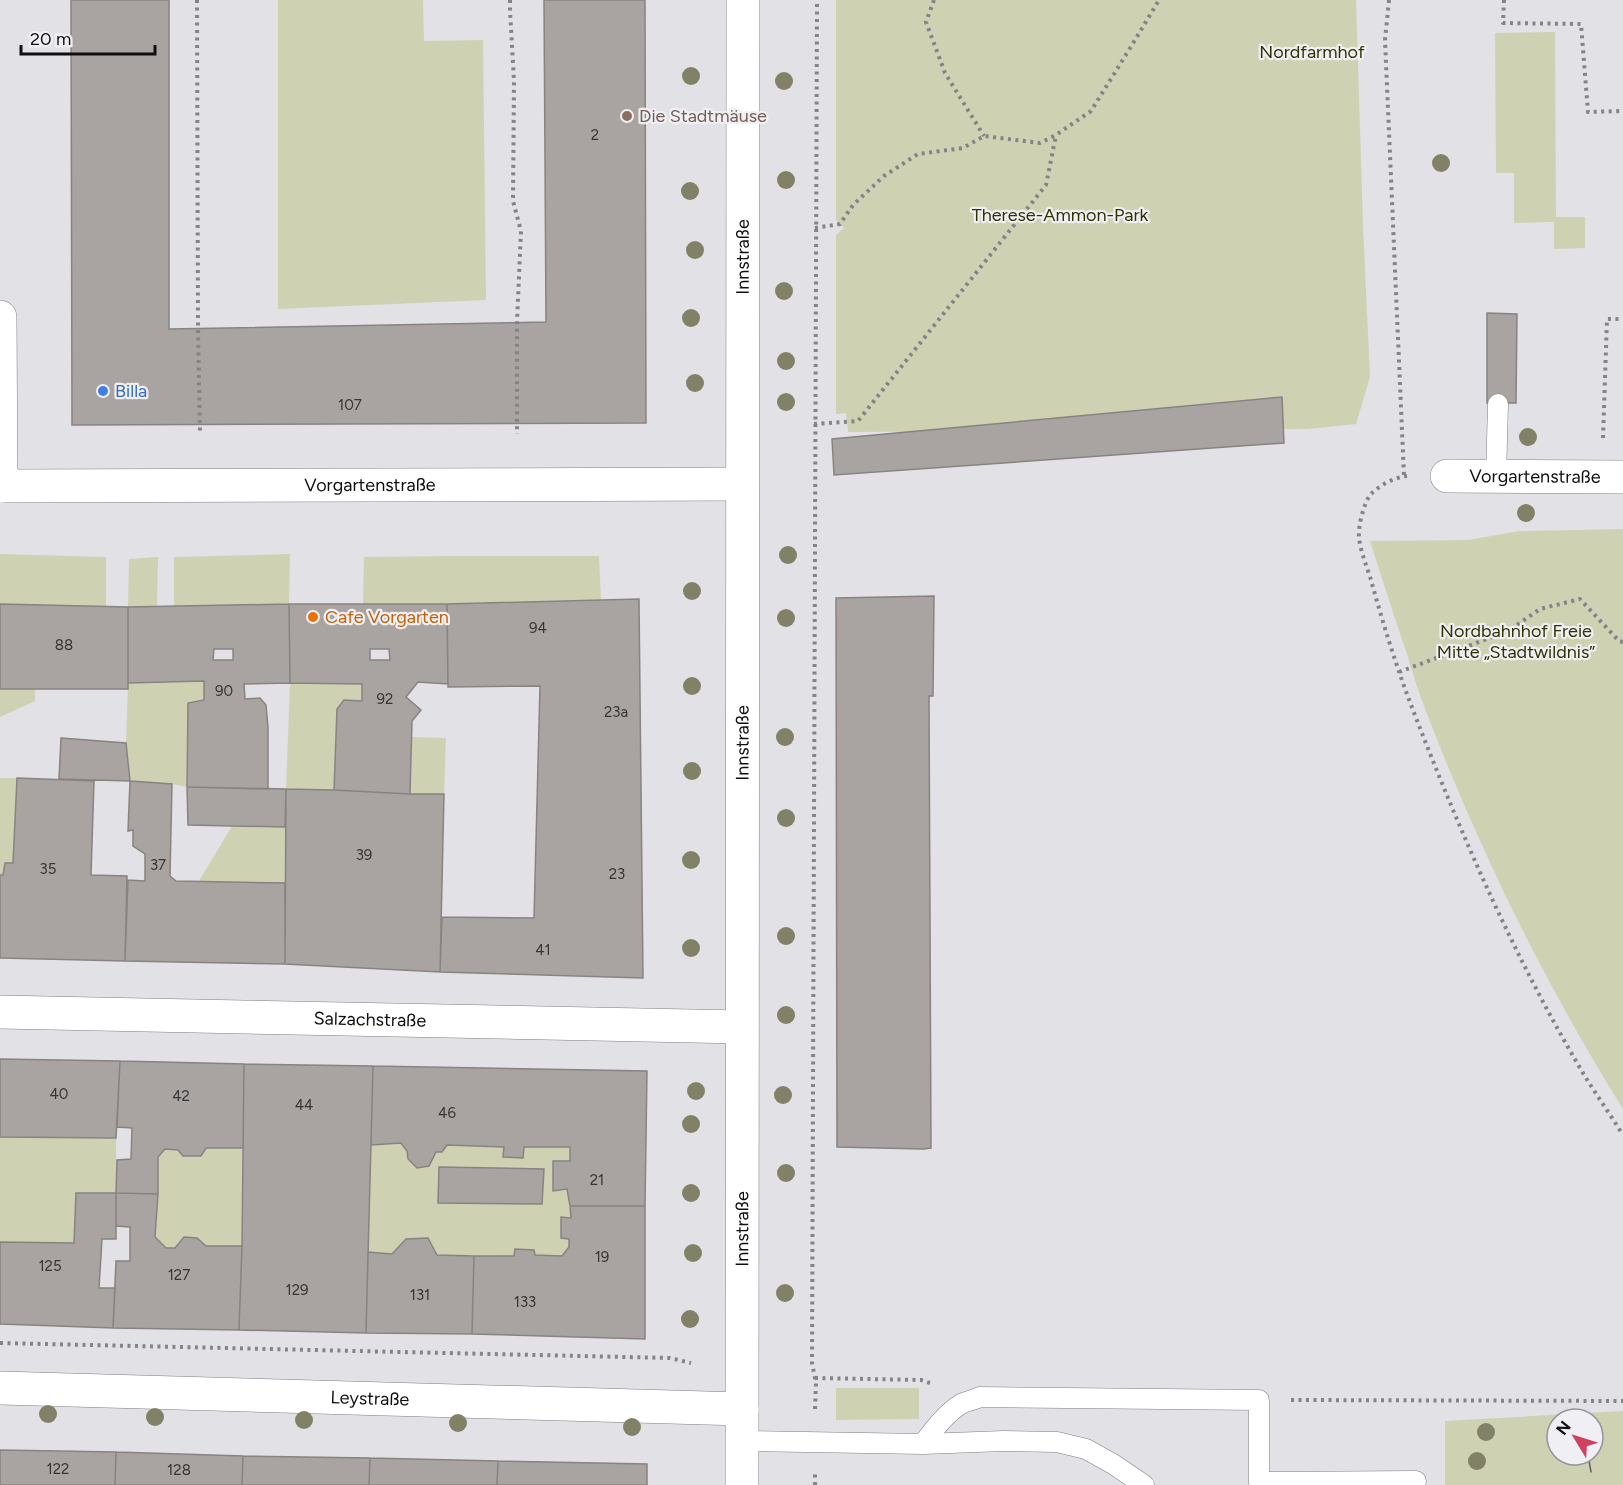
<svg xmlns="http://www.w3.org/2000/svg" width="1623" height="1485" font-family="Figtree,sans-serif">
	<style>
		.green { fill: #cfd1b3; fill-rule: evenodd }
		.building { fill: #a9a4a2; stroke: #888381; stroke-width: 1.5; fill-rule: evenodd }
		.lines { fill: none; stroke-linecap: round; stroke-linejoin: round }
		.service-casing { stroke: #7e7e82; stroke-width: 21 }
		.minor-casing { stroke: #7e7e82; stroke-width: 34 }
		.secondary-casing { stroke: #7e7e82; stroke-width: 34 }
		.path { stroke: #848487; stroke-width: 4; stroke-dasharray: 3 4.5; stroke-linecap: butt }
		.service { stroke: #fff; stroke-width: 20 }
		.minor { stroke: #fff; stroke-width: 33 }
		.secondary { stroke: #fff; stroke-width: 33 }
		.tram { stroke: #616164; stroke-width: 1.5 }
		.tree { fill: #818168 }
		.education-dot { fill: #8d6e63; stroke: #efeff4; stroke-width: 2 }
		.shop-dot { fill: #3f7fe0; stroke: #efeff4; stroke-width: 2 }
		.food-dot { fill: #e8710a; stroke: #efeff4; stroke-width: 2 }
		.labels { text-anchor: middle; stroke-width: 4.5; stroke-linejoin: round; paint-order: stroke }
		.number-label { font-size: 15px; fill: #363435 }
		.park-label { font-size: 18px; fill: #323200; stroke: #efeff4 }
		.education-label { font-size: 18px; fill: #785e54; stroke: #efeff4; text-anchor: start }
		.street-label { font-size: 18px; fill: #0f0f11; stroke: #efeff4 }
		.shop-label { font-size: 18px; fill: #366cbe; stroke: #efeff4; text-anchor: start }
		.food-label { font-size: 18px; fill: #c56008; stroke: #efeff4; text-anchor: start }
	</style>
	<rect width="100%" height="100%" fill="#e2e2e6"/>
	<path class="green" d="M278,0H423L424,41L483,40L486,300L278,309Z
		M836,0H1356L1363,225L1370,377L1356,424L1308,429L848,432L846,413L836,414V235L844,228L836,220Z
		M1555,32L1556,217H1585V248L1554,249V222L1514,223V173H1496L1495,33Z
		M1623,529V1109C1545,984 1480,851 1427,714C1419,694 1413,674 1407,654C1394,616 1382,579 1370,541L1468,540L1520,531Z
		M0,554L106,557V607L0,604Z
		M290,554L289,604L174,606V557Z
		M448,556H599L601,600L447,604H363L364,557Z
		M158,557L157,607H128L129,559Z
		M204,681V700L188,703L187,787L172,784L130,781L126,743L128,683Z
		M290,683L362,684V701L344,700L337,709L334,790L286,789Z
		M0,689H35V701L0,717Z
		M411,737L446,738L444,794H410Z
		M0,778H17L13,863H5L3,875H0Z
		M232,826L285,827V883L199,881Z
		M0,1137L116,1138V1193H76L74,1243L0,1242Z
		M401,1143L407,1151L417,1168L429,1166L436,1152H442L447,1145L504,1147L503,1157L522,1158L524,1147H570V1161L553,1162V1190L567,1189L571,1218L561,1217V1238L569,1239V1247L562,1256L535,1255L534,1250L516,1249L514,1256L437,1255L406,1239L392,1254L368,1252L371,1145ZM439,1167L544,1169L542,1203V1204Z
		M206,1148H243L242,1246H206L185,1237L175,1248H166L155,1237L158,1157L165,1149L178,1150L183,1156H201Z
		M836,1388H919V1419L836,1420Z
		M1623,1411V1485H1445V1421ZM1557,1419H1593V1455H1557Z"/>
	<path class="building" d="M71,0H169V329L546,322L544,0H645L646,423L72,425Z
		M1487,313L1517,314L1516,403H1487Z
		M1282,397L1284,443L834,475L832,439Z
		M934,596L933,696H929L931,1148L923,1149L837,1147L836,598Z
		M639,599L643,978L440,972L442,917L534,918L540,686L448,687L447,604Z
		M0,604L128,607V689H0Z
		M289,604H447L448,684L418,682L406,697L421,710L412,721L410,794L334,790L337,709L344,700L362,701V684L290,683ZM370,649H389L390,660H370Z
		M289,604L290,683L244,684L245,699L260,698L266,705L268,727V789L187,787L188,703L204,700V681L128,683V607ZM214,649H233V660H213Z
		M61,738L126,743L130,781L59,779Z
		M17,778L94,781L91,875L127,876L125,961L0,958V875H3L5,863H13Z
		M130,781L172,784L170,876L176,881L285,883V964L125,961L128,880L145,881V854L133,846V830L128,831Z
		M187,787L286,789L285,827L188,825Z
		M286,789L334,790L410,794H444L440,972L285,964Z
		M0,1059L120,1061L116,1138L0,1137Z
		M120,1061L244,1064L243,1148H206L201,1156H183L178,1150L165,1149L158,1157V1194L116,1193L117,1160L131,1159L132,1128L117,1127Z
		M244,1064L373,1066L366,1333L239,1330L242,1246Z
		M373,1066L647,1071L645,1206H570L567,1189L553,1191V1161H570V1147H524L523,1158L503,1157L504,1147L447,1145L442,1152H436L429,1166L417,1168L408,1159L407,1151L401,1143L371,1145Z
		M439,1167L544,1169L542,1204L438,1203Z
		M76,1193H116V1239H102L99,1288H115L113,1328L0,1324V1242L74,1243Z
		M116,1193L158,1194L155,1237L166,1248H175L184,1237L197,1238L206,1246H242L239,1330L113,1328L116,1261H130V1227L116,1226Z
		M570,1206H645V1339L472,1334L474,1256H514L515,1249L534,1250L535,1255L562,1256L569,1247V1239L561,1238V1217L571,1218Z
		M428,1238L437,1255L474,1256L472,1334L366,1333L368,1252L392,1254L406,1239Z
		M0,1450L116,1452L115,1485H0Z
		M116,1452L243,1456L242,1485H115Z
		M243,1456L370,1458L369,1485H242Z
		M370,1458L498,1461L497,1485H369Z
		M498,1461L647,1464V1485H497Z"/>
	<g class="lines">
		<g class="service-casing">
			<path id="service" d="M1496,477L1498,404
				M742,1441L923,1444L1004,1441L1057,1442L1086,1449L1113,1464L1144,1485
				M923,1444C933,1430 946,1413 961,1404C967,1401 974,1400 980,1397L1259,1400V1482L1416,1481"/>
		</g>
		<g class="minor-casing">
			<g id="minor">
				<path d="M0,317L1,486"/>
				<path id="s1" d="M1447,476L1623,477"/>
				<path id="s2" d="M0,486L742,484"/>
				<path id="s3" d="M0,1012L742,1027"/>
				<path id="s4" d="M0,1388L742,1409"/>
			</g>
		</g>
		<g class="secondary-casing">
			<g id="secondary">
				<path id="s5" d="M742,1485L743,0"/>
			</g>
		</g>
		<path class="path" d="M197,0L198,328L200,433
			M510,0V10L514,81L513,201L521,231L517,322V434
			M934,0L926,22L945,73L984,136
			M1389,0L1385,40L1404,476
			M1504,0L1503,23L1581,24L1588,112L1623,111
			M815,228L840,224L853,205L884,176L918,154L963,148L984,136L1040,143L1056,135L1091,111L1132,45L1159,0
			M814,424L858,421L1046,185L1056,135
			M1603,438L1607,319H1623
			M1407,476C1395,477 1380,485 1371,494C1364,502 1358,526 1359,537C1360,550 1367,567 1371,580C1382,620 1394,659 1408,697C1458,828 1514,958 1586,1078C1598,1097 1611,1116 1623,1135
			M1399,672L1508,631L1540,609L1580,599L1619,641L1623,642
			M0,1343L670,1358L691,1363
			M815,1378L921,1380L933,1384
			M1291,1400L1623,1401
			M815,1409L816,1383L812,1363L817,0
			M815,1485V1473"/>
		<use href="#service" class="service"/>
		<use href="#minor" class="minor"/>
		<use href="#secondary" class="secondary"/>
		<path class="tram" d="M1588,1455L1591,1472"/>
	</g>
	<g class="tree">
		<circle cx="691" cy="76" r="9"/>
		<circle cx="784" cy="81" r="9"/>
		<circle cx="1441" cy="163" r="9"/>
		<circle cx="786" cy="180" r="9"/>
		<circle cx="690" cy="191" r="9"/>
		<circle cx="695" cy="250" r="9"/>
		<circle cx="784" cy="291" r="9"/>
		<circle cx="691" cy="318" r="9"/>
		<circle cx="786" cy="361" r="9"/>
		<circle cx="695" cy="383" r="9"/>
		<circle cx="786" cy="402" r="9"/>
		<circle cx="1528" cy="437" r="9"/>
		<circle cx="1526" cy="513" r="9"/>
		<circle cx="788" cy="555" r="9"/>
		<circle cx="692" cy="591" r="9"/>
		<circle cx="786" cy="618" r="9"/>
		<circle cx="692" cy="686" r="9"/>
		<circle cx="785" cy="737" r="9"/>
		<circle cx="692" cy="771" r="9"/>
		<circle cx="786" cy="818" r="9"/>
		<circle cx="691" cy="860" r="9"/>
		<circle cx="786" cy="936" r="9"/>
		<circle cx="691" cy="948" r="9"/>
		<circle cx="786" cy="1015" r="9"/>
		<circle cx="696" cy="1091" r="9"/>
		<circle cx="783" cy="1095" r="9"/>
		<circle cx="691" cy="1124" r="9"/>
		<circle cx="786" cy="1173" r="9"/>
		<circle cx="691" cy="1193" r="9"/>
		<circle cx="693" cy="1253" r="9"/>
		<circle cx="785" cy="1293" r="9"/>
		<circle cx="690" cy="1319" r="9"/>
		<circle cx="48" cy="1414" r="9"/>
		<circle cx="155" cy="1417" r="9"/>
		<circle cx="304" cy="1420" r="9"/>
		<circle cx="458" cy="1423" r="9"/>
		<circle cx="632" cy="1427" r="9"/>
		<circle cx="1486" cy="1432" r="9"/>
		<circle cx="1477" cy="1461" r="9"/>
	</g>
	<circle class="education-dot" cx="627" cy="116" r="6"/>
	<circle class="shop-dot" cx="103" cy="391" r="6"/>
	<circle class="food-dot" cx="313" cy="617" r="6"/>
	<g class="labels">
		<g class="number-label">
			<text x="595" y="140">2</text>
			<text x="350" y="410">107</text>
			<text x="538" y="633">94</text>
			<text x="64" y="650">88</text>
			<text x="224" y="696">90</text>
			<text x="385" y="704">92</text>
			<text x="616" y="717">23a</text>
			<text x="364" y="860">39</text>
			<text x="158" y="870">37</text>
			<text x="48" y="874">35</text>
			<text x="617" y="879">23</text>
			<text x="543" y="955">41</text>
			<text x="59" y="1099">40</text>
			<text x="181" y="1101">42</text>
			<text x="304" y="1110">44</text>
			<text x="447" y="1118">46</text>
			<text x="597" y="1185">21</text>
			<text x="602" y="1262">19</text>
			<text x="50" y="1271">125</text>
			<text x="179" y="1280">127</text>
			<text x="297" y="1295">129</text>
			<text x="420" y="1300">131</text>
			<text x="525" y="1307">133</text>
			<text x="58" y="1474">122</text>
			<text x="179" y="1475">128</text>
		</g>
		<g class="park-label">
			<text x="1312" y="58">Nordfarmhof</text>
			<text x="1060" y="221">Therese-Ammon-Park</text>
			<text x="1516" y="637">Nordbahnhof Freie<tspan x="1516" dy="21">Mitte „Stadtwildnis”</tspan></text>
		</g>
		<g class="education-label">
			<text x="639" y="122">Die Stadtmäuse</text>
		</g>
		<g class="street-label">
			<text dy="6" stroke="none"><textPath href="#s5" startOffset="1228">Innstraße</textPath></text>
			<text dy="6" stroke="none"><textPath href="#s1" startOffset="88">Vorgartenstraße</textPath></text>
			<text dy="6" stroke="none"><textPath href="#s2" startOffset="370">Vorgartenstraße</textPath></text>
			<text dy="6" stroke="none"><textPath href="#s5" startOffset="742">Innstraße</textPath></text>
			<text dy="6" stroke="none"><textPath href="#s3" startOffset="370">Salzachstraße</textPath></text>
			<text dy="6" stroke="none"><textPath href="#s5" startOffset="256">Innstraße</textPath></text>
			<text dy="6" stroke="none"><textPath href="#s4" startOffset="370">Leystraße</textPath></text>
		</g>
		<g class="shop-label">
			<text x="115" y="397">Billa</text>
		</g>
		<g class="food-label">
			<text x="325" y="623">Cafe Vorgarten</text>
		</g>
	</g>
	<g transform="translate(1575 1437) rotate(308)"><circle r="28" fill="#efeff4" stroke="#959599" stroke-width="1.5"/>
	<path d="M0-4.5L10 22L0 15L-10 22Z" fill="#d0405f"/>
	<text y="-9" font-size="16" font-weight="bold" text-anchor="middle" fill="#0f0f11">N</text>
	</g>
	<path d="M21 45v9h134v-9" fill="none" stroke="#0f0f11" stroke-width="3"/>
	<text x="30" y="45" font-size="18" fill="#0f0f11" stroke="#efeff4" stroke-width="4.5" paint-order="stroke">20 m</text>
</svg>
